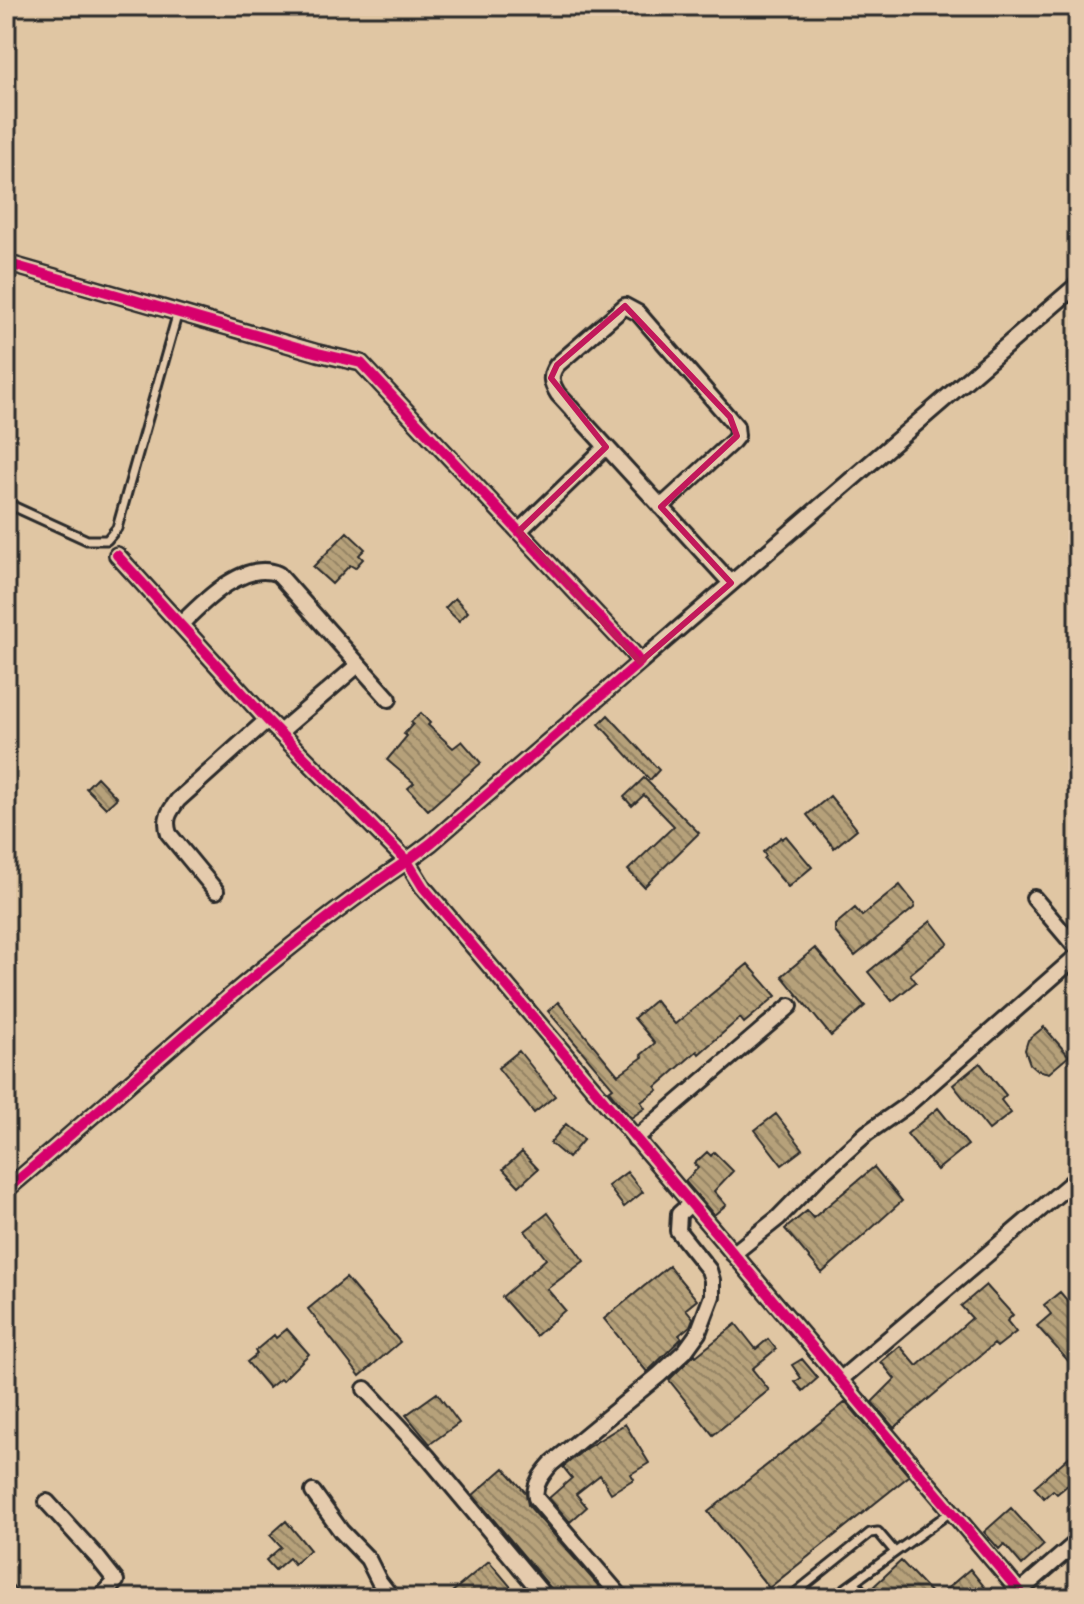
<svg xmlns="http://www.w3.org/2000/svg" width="1084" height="1604" font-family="Delius,sans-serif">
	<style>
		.building { fill: url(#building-back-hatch); stroke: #2b2b2b; stroke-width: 2 }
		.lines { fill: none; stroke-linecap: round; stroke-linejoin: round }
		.service-casing { stroke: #2b2b2b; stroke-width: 13 }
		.minor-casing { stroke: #2b2b2b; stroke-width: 20 }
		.service { stroke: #e5cbad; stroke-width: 7 }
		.minor { stroke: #e5cbad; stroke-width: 14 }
		.cycleway-casing { stroke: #e5cbad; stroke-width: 15 }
		.cycleway { stroke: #d6006c; stroke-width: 10 }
		.marked { fill: none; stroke: #c2185b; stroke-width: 6; stroke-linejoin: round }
	</style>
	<defs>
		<pattern id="building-back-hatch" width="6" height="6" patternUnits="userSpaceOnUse" patternTransform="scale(2)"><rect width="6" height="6" fill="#b6a17a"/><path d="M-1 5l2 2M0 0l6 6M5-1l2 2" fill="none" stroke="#948364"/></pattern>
	</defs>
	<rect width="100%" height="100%" fill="#e0c6a3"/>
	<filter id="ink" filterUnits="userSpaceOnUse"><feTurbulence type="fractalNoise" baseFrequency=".0125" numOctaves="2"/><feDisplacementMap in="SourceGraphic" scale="16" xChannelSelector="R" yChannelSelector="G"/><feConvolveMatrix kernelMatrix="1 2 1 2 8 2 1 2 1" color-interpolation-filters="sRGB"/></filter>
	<g filter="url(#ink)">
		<path class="building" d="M347,532L365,549L359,555L363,559L355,568L350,565L332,584L313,567Z
			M455,598L468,612L459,621L445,608Z
			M421,713L430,723L428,725L453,748L462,741L481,763L428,810L408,788L414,783L387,760L407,736L404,734L413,724L411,722Z
			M608,715L659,770L650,780L599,724Z
			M97,777L117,798L106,808L86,788Z
			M644,778L699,833L644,887L628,870L674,826L644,795L632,806L624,797Z
			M830,796L857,829L834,848L807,815Z
			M786,836L812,867L788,887L764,859L766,856L763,852L781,837L782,839Z
			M900,885L915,904L914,908L855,956L835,932V925L855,908L862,916Z
			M931,921L948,943L910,974L916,982L892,1001L868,972Z
			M815,948L865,1006L831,1036L782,976Z
			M748,964L776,996L744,1023L740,1018L699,1054L697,1051L656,1087L658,1090L641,1102L645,1108L631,1118L609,1091L613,1088L548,1011L558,1002L618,1075L643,1057L641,1055L655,1043L634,1018L655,1000L675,1024Z
			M1044,1027L1069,1056L1049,1073L1037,1070L1030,1064L1025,1050L1028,1040Z
			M519,1051L555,1096L534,1113L498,1068Z
			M980,1063L1006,1095L1001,1100L1011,1113L989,1130L953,1085Z
			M938,1108L968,1145L937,1170L907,1134Z
			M776,1114L803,1149L782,1165L755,1130Z
			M566,1124L584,1139L568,1158L550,1143Z
			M522,1152L538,1169L519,1186L503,1169Z
			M707,1152L711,1156L714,1152L733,1171L714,1191L726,1205L714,1215L685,1181L698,1168L694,1164Z
			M874,1167L902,1201L822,1273L785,1229L807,1211L813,1218Z
			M627,1172L643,1192L624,1207L608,1186Z
			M548,1213L584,1261L547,1289L565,1310L536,1336L502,1297L546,1259L525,1231Z
			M669,1266L697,1300L686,1309L693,1318L690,1326L679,1335L682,1338L647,1372L604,1319Z
			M346,1278L400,1342L360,1376L308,1309Z
			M986,1285L1013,1315L1007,1321L1016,1332L997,1347L994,1344L894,1428L872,1402L895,1379L881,1362L900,1346L917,1366L972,1318L961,1306Z
			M1060,1292L1078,1313V1372L1037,1326L1051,1314L1044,1305Z
			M736,1324L756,1349L768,1339L776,1349L752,1369L769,1390L713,1435L669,1380L695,1354L696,1356Z
			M287,1329L309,1354L282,1381L280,1379L269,1388L247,1362L257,1354L255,1351L274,1335L276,1338Z
			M802,1359L818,1378L803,1391L795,1382L801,1378L792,1365Z
			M437,1393L459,1423L430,1444L406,1415Z
			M846,1402L909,1476L769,1588L708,1512Z
			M625,1424L649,1463L631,1474L634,1479L611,1493L600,1475L576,1494L587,1507L570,1522L549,1498L572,1478L563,1467L585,1449Z
			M1078,1449V1497L1068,1485L1057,1494L1053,1490L1044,1498L1034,1487Z
			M504,1468L526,1493L528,1505L609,1598H556L554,1592L473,1495Z
			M1011,1508L1044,1545L1022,1565L1004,1544L999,1549L984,1532Z
			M286,1521L310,1550L294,1564L289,1558L275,1570L266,1560L281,1547L270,1535Z
			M489,1561L520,1598H445Z
			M901,1561L936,1598L970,1569L987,1590L977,1598H885L874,1586Z"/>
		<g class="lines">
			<g class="service-casing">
				<path id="service" d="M6,503L87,540H107L117,528L178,312
					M855,1582L867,1598
					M789,1598L870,1533L878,1532L895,1552
					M832,1598L952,1511"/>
			</g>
			<g class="minor-casing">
				<path id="minor" d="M6,263L318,353L361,363L632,652L640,662L431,843L407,861L423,887L1025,1598
					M661,507L733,441L737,436L736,426L638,313L625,306L557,365C549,376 551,383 558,394L731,583
					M519,531L606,447
					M181,624C203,602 245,559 278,574L389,699
					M640,662L1078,284
					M280,732L358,665
					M216,891L169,834C164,819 169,812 178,800L267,720
					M1034,898L1078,950
					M635,1139L790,1006
					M6,1190C138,1079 264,957 407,861L267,720L117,555
					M733,1254L778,1218L819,1176L867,1133L907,1105L1078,955
					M841,1379L1078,1177
					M365,1389L427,1456L546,1598
					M313,1492L341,1531L368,1559L379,1581L392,1598
					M47,1502L97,1557L116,1581L100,1598
					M6,1592L11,1598
					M622,1598L536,1498C533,1485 543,1473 551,1464L659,1375L685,1351L698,1333L712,1296V1280L709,1270L678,1231L679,1214L690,1204
					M1012,1598L1078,1541"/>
			</g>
			<use href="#service" class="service"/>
			<use href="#minor" class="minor"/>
			<g class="cycleway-casing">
				<path id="cycleway" d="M6,263L318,353L361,363L632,652L640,662L431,843L407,861L423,887L1025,1598
					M6,1190C138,1079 264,957 407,861L267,720L117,555"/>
			</g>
			<use href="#cycleway" class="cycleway"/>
		</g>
	</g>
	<path class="marked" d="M625,306L730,417L737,436L661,507L731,583L640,662L519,531L606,447L551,378L557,365Z"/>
	<rect width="1084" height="1604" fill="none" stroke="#e5cbad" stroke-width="32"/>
	<rect x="16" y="16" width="1052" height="1572" fill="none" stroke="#2b2b2b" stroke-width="3" filter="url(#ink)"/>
</svg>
